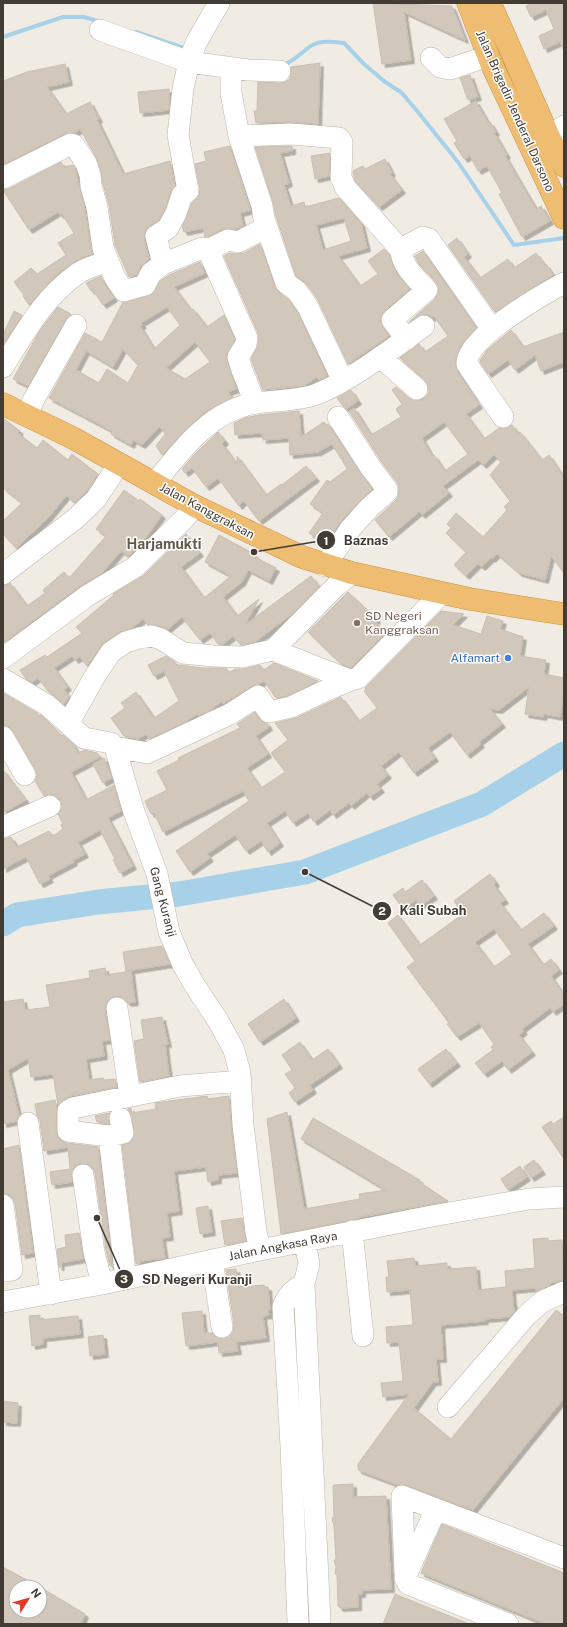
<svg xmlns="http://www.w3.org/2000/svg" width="567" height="1627" font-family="'Public Sans',sans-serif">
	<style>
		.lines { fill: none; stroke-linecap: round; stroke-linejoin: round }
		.stream { stroke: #a6d1e8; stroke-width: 4 }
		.river { stroke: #a6d1e8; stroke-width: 25 }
		.building { fill: #d1c7bb; stroke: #cbbeaf; fill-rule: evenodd; filter: url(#shadow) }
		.minor-casing { stroke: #beb6ab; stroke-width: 22 }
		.highway-casing { stroke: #cd9142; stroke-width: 23 }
		.minor { stroke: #fff; stroke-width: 21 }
		.highway { stroke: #efbd71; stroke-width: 22 }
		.education-dot { fill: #8d6e63; stroke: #fff; stroke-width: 1.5 }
		.shop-dot { fill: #3f7fe0; stroke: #fff; stroke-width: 1.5 }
		.labels { text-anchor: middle; stroke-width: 3; stroke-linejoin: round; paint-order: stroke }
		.street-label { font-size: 12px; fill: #423c35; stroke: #fff }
		.education-label { font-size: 12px; fill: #785e54; stroke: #fff; text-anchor: start }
		.shop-label { font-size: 12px; fill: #366cbe; stroke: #fff; text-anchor: end }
		.quarter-label { font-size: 14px; font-weight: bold; fill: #63594d; stroke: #fff }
		.leader { fill: none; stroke: #423c35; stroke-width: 1.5 }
		.callout-dot { fill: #423c35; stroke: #fff; stroke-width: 1.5 }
		.mark-label { font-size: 12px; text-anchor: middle; font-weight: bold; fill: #fff }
		.callout-label { font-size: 13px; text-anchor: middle; font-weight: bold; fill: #423c35; stroke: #fff; stroke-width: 3; stroke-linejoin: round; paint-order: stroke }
	</style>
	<defs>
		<filter id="shadow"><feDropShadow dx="3.5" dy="3.5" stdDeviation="0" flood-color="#0004"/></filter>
	</defs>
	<rect width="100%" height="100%" fill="#f0ece4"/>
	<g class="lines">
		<path class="stream" d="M136,32L187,49
			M3,37L63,17H84L101,22
			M282,65C297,62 307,43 322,42C329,41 337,42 344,43L364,64L384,81L402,93L422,117L458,162L514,245L564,238"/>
		<path class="river" d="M3,924L17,915L98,902L179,894L305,872L482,804L564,754"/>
	</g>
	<path class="building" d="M373,3L452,6L465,40L404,12L411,60L382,64Z
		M532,3H564V51L560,42L544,49L539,36L554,29L546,10L531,17L526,6Z
		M320,63L318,124L291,122L256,123L254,111H257L258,82L280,83L285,82L290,79L291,67Z
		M65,64L69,82L47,87L66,114L90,102L99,119L97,120L123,174L170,161L175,186L171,191L165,208L159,220L149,226L145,231L144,239L149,259L140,267L137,275L129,277L115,245L109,205L103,184L101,171L96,157L80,129L75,133H66L3,165V81L27,72Z
		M470,75L478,97L468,100L460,78Z
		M169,89V110L140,113L138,92Z
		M476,101L488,123L490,122L496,132L494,133L507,155L505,156L536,209L541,206L550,221L522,237L499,194L502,193L487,166L478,171L470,156L464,159L454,143L457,141L444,119Z
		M230,146L250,209L251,210L240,213L243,226L236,229H223L207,237H205L203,228L184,232L182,227L192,203L199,195L200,189L195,164L206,161L204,152Z
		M292,146V151L280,153L289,183L284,185L291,206L304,202L305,207L339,198L361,223L367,248L338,256L360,286L378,274L368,261L384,249L390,256L396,273L410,289L384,311L381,316L380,322L389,336L348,364L318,300L307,284L296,276L276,216L273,202L255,147ZM344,218L351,241L323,250L316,225Z
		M330,153L329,176L315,179L311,156Z
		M385,159L392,173L390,174L402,190L379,207L355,181L353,171L363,166L365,169Z
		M61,162L64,167L73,165L75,168L85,210L92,254L75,261L57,274L29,305L23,296L24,295L14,282L31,268L37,274L66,255L58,243L74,233L62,214L60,215L58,212L29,230L3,190L8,189Z
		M457,238L468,254L464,257L480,278L508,259L514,268L536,253L545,265L546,264L553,275L495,312L448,245Z
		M260,244L275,287L279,293L288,299L298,313L327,376L319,380L317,377L305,385L300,386L263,390L251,359L258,346V333L224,256L230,253L236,254L244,253Z
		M423,251L476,328L460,347L455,361L457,371L479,405L466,414L484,439L499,428L504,429L512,425L518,433L520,432L542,460L549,455L564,478V573L551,556L545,580L519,573L497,554L492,559L491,558L482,567L478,564L466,576L454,565L466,552L446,533L451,528L447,524L456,513L483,537L507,510L504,507L510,501L490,475L501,462L494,455L483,465L478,460L443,486L449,493L422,515L419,512L389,537L375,520L395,501L398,497L399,489L397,482L381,461L349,411L354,408L371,435L401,417L396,409L402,404L392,390L396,387L409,398L415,401L421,400L426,397L429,392L428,385L425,380L400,358L419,344L425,352L448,336L434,316L432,318L429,315L422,314L409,322L435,299L438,293L439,287L436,282L419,264L415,256ZM444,422L468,454L445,471L434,455L432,456L422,438Z
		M200,262L205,273L174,287L191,310L193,309L207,327L224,315L235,340L226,356L236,389L228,392L232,398L205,412L191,424L162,455L156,446L166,433L159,427L142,445L133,440L131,445L111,434L112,431L49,398L85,333L102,342L123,302L152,294L160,281L169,275ZM167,307L180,325L154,349L140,326L143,325L141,323ZM195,342L210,362L185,379L166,368ZM123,349L138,365L128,383L107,369L99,383L76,370L86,351L113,367Z
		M101,276L105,285L114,298L103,305L93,290L91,291L86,283Z
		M58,307L71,314L66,319L28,386L13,379L38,334L44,325L46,326L45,324Z
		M14,311L22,315L3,345V335Z
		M511,330L523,347L564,332V362L541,371L535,355L515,370L508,360L488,374L480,362L481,359L487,350Z
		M351,390L358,401L346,409L343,406L337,398Z
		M299,411L301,437L324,422L326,425L328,424L372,489L342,520L325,544L309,533L323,513L310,504L327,480L330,482L347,469L342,460L343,457L341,459L332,444L318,452L290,455L289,438L263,440L262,433L235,435L234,423L245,418L259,415Z
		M3,418L20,431L18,433L37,448L43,440L68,460L72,454L98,474L87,491L74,503L67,495L48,518L16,548L3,534V521L22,503L3,488Z
		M218,432L225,441L222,444L238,465L237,456L266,495L281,484L282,485L306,466L316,478L259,521L244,501L239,506L218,478L206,487L192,468L185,473L182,469L196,453Z
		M124,490L139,501L140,499L162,515L142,543L129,556L121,551L101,574L80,586L3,643V586L10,583L27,606L45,593L43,590L64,572L69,578L106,536L96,529Z
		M186,534L200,553L181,567L204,598L231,576L205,562L219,535L256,555L255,557L276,568L269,581L248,570L242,582L223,597L237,616L259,599L245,625L311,576L319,586L292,614L255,642L241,645L233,636L223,644H218L210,633L200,640L182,617L168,629L155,625H148L143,619L132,628L120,632L104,642L87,666L80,657L75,660L72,656L54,668L68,687L64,690L69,697L64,704L48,691L38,678L32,682L26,679L20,670L45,655L47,657L82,633L76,627L114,595L113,594L143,576Z
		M348,592L377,619L375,622L386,632L351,668L340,663L308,632Z
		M441,611L464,614L453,625L481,634L487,616L503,621L500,629L523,637L520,656L546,660L544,674L564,678V690L560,717L544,714L543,717L525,714L529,687L499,710L490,709L502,724L479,742L481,744L467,755L450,732L428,748L435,758L414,773L399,752L381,766L388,775L377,784L381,789L370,797L367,793L351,806L349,803L333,815L330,810L314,822L308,813L293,823L285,811L267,823L280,843L268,852L261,841L246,851L235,835L207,854L210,858L190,872L176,851L249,801L243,791L163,832L154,813L151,814L145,801L167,790L157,771L179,760L178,758L240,728L237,724L255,712L259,719L267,723L269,727L256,736L268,754L247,768L261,788L285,772L271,753L288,740L275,723L296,718L341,697L359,721L377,708L364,691L366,689L365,688Z
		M166,656L175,662L177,666L181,665L202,668H226L229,673L235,669H244L260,665L264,670L274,663L318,681L287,696L276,698L264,681L259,684L252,686L224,703L223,704L221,702L211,710L198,716L197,714L185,722L149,739L146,734L138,739L124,736L111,718L125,708L121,703L136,692L154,718L179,701L164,671L154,676L148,665Z
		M3,693L37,713L39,716L41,715L62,736L63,735L73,744L78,753L84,750L97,753L100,757L71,772L86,800L114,785L121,811L108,818L133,866L120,873L113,860L115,859L100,830L78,842L85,854L73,860L74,862L48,876L50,879L40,884L26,857L3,869V839L11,837L17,847L49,831L53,836L63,829L61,825L63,824L58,814L62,808L61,801L57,797L52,794L44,796L35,781L37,775L35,769L13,731L9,726L3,725Z
		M104,758L112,778L103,783L93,764Z
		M3,770L26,800L3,813Z
		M490,874L496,883L494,885L505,900L500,903L521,930L544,913L554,926L528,944L543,965L551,959L559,970L551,976L564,995V1004L553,1012L550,1008L522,1029L524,1031L519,1035L532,1052L508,1070L502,1061L484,1074L475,1063L493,1050L491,1047L494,1044L479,1023L457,1037L447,1024L449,1023L407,967L415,961L388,923L398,915L420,945L463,914L454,901ZM494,929L512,954L494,967L475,942Z
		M422,880L434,896L420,906L416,900L403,909L393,895L403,888L405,892Z
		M162,946L170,964L126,971L123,952Z
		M105,968L106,975L131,971L135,1002L128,1003L121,997L115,996L109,999L106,1003L105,1009L110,1040L102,1041L104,1056L86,1059L89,1080L103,1078L104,1080L115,1079L117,1087L70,1096L58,1105L53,1074L31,1077L28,1058L8,1070L19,1116L17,1121L3,1124V1002L23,999L25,1010L50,1007L46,985L90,978L89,971Z
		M284,999L296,1018L260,1042L248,1024Z
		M162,1017L168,1044H165L169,1076L140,1082L134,1041L144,1039L141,1020Z
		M300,1042L312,1060L328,1049L339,1065L310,1085L313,1090L295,1102L289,1093L295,1088L285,1074L292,1070L282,1055Z
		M446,1049L457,1063L429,1084L418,1069Z
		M207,1096L208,1099L229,1096L231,1126L237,1173L218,1175V1180L208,1182L206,1167L174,1171L179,1211L167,1213L170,1237L162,1238L165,1258L140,1261V1264H136L122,1145L131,1142L134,1136L132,1116L128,1109L131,1108L132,1113L156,1109L155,1103Z
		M55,1100L57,1109L56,1131L58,1137L61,1141L67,1143L98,1147L112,1266H110L106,1250L95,1173L93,1168L87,1164L81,1163L76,1165L72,1170V1182L52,1185L50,1172L70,1169L68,1147L44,1151L40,1121L37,1115L35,1104Z
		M287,1112L304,1209L360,1199L359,1194L386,1190L301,1139L313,1118L420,1180L418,1181L448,1201L360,1217V1218L281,1234L267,1119Z
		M110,1113L109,1124L97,1122L95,1116Z
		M564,1117V1159L542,1127L551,1121L553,1124Z
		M19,1145L33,1253L22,1255L15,1203L12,1197L8,1194L3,1193V1149Z
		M534,1160L542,1171L531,1178L524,1167Z
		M520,1166L527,1177L508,1190L501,1179Z
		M208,1206L212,1232L200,1234L196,1208Z
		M242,1218L246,1241L225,1245L221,1221Z
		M79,1233L83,1259L60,1263L61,1267H59L57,1249L66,1247L65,1235Z
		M548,1238V1241L562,1240L564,1280L550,1283V1285L536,1291V1288L512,1290L514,1312L510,1317L484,1319L485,1321L441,1325L443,1359H436L438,1382H433L414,1408L451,1439L556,1310L564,1316V1398L473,1510L406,1485H398L358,1470V1464L409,1394L383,1397L381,1383L403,1381L399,1342L387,1343L386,1327L413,1325L410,1290L387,1292L386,1277H389L387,1261L414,1258L415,1266L447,1263V1269L476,1267L478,1290L506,1287L505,1271L535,1268L533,1239Z
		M236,1269L238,1286L242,1285V1287L264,1285V1287H268L270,1310H268L269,1315L263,1316L266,1338L236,1342L238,1351L219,1353L218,1342L186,1346L182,1313L202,1311L204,1333H212L217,1338L223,1339L229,1337L233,1332L234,1325L226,1270Z
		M40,1315V1320L78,1316L80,1334L43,1338V1344L32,1346L29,1316Z
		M103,1335L105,1354L90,1356L88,1337Z
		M3,1401L18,1403L17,1423L3,1422Z
		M353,1484V1497L386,1496L391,1589L362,1590V1594H358V1607L340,1608L338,1606L337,1574H335L336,1567L334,1560H336L334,1526L332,1518H334L333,1486L334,1485Z
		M442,1524L564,1573V1624H545L421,1573Z
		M3,1567L40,1587H16V1611H40V1587L85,1614L81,1624H8L3,1622Z
		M395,1594L467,1623V1624H383Z"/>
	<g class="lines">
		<g class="minor-casing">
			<path id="minor" d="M100,30L189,62L196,43L219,3
				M431,58L440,67L450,69L488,56
				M231,68V93L239,136L262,206L264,219L286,283L297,291L308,307L343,381
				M239,136L291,134L339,138L342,142L341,177L345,187L399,248L401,249L423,237L429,239L492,329
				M549,137L564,126
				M3,178L71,144L74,145L86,163L90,175L91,186L97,207L103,248L115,278L124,291L145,285L151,273L163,264L202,248L208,250L247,338L246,344L238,357L242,370L255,403
				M401,249C401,266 416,278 427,290L392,320L407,339
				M208,250L228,240L238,242L267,227
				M163,264L156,236L168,228L176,213L182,195L188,191L178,135L183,88L189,62L248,70L280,71
				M380,357L417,389
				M3,367C25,333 42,299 77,274C85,268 98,265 107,261
				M27,415L33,401L76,325
				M503,417L467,364C464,339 544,294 564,283
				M155,483C181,450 212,409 257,403C276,400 299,401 317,394C353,379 392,349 424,326
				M325,566L351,528L370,507L387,492V489L371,468L338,417
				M3,574L75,519L96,499L119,464
				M273,650L347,679L351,680L358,678L442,593
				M3,658L87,596L135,567L184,519L195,506
				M3,679L47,705L84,738L111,743L115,747L133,809L157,874L169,932L183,965L195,986L217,1019L234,1050L240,1073L243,1125L256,1232L260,1250
				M68,724L95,676L111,652L126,642L139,638L152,636L161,639L183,653L214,656L242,657L273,650L336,586L352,573
				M3,737L25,775
				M115,747L147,753L230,714L258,696L269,712L291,707L329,689L351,680
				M3,827L50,806
				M117,1008L130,1096
				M120,1118L123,1133L109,1136L68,1131V1111L73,1108L180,1086L241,1081
				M28,1123L51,1294
				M109,1136L126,1279
				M83,1175L94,1252L102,1284
				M3,1205L12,1270L3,1271
				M352,1231L363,1336
				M305,1241L309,1264L304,1284L320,1621
				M212,1260L222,1327
				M3,1302L102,1284L260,1250L432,1216L529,1199L564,1197
				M448,1407L527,1315L543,1301L564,1292
				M405,1573L402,1496L436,1509
				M298,1622L291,1446L283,1307C287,1295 293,1290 304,1284
				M508,1624L408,1584L405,1578L436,1509L564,1558"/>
		</g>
		<g class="highway-casing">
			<path id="highway" d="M468,3L491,63L564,218
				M490,3L549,137L564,166
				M3,404L73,438L195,506L302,557L352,573L470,599L564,614"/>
		</g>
		<use href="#minor" class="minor"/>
		<use href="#highway" class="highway"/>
	</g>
	<circle class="education-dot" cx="357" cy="623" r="4"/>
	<circle class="shop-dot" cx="508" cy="658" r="4"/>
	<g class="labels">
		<g class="street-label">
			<text transform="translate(515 111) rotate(66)" y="4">Jalan Brigadir Jenderal Darsono</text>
			<text transform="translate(207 511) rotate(28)" y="4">Jalan Kanggraksan</text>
			<text transform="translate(163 902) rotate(75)" y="4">Gang Kuranji</text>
			<text transform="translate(283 1246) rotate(-11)" y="4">Jalan Angkasa Raya</text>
		</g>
		<g class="education-label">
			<text x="365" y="620">SD Negeri<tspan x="365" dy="14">Kanggraksan</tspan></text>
		</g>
		<g class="shop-label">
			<text x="500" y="662">Alfamart</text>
		</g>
		<g class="quarter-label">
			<text x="164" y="549">Harjamukti</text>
		</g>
	</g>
	<path class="leader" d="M254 552L326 540M305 872L382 911M97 1218L124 1279"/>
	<g class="callout-dot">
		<circle cx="254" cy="552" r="4"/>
		<circle cx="305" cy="872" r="4"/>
		<circle cx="97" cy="1218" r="4"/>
		<circle cx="326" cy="540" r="10"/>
		<circle cx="382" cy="911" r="10"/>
		<circle cx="124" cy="1279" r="10"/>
	</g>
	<g class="mark-label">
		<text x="326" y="545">1</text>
		<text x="382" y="915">2</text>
		<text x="124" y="1283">3</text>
	</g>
	<g class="callout-label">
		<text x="366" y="545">Baznas</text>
		<text x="433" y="915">Kali Subah</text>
		<text x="197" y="1284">SD Negeri Kuranji</text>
	</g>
	<rect width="567" height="1627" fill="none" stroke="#423c35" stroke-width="8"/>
	<g transform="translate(28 1599) rotate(53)"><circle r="19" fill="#ffffff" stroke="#b3b1ae"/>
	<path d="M0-3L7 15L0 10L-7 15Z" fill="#e43928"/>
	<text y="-6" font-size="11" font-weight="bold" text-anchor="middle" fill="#423c35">N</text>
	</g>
</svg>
